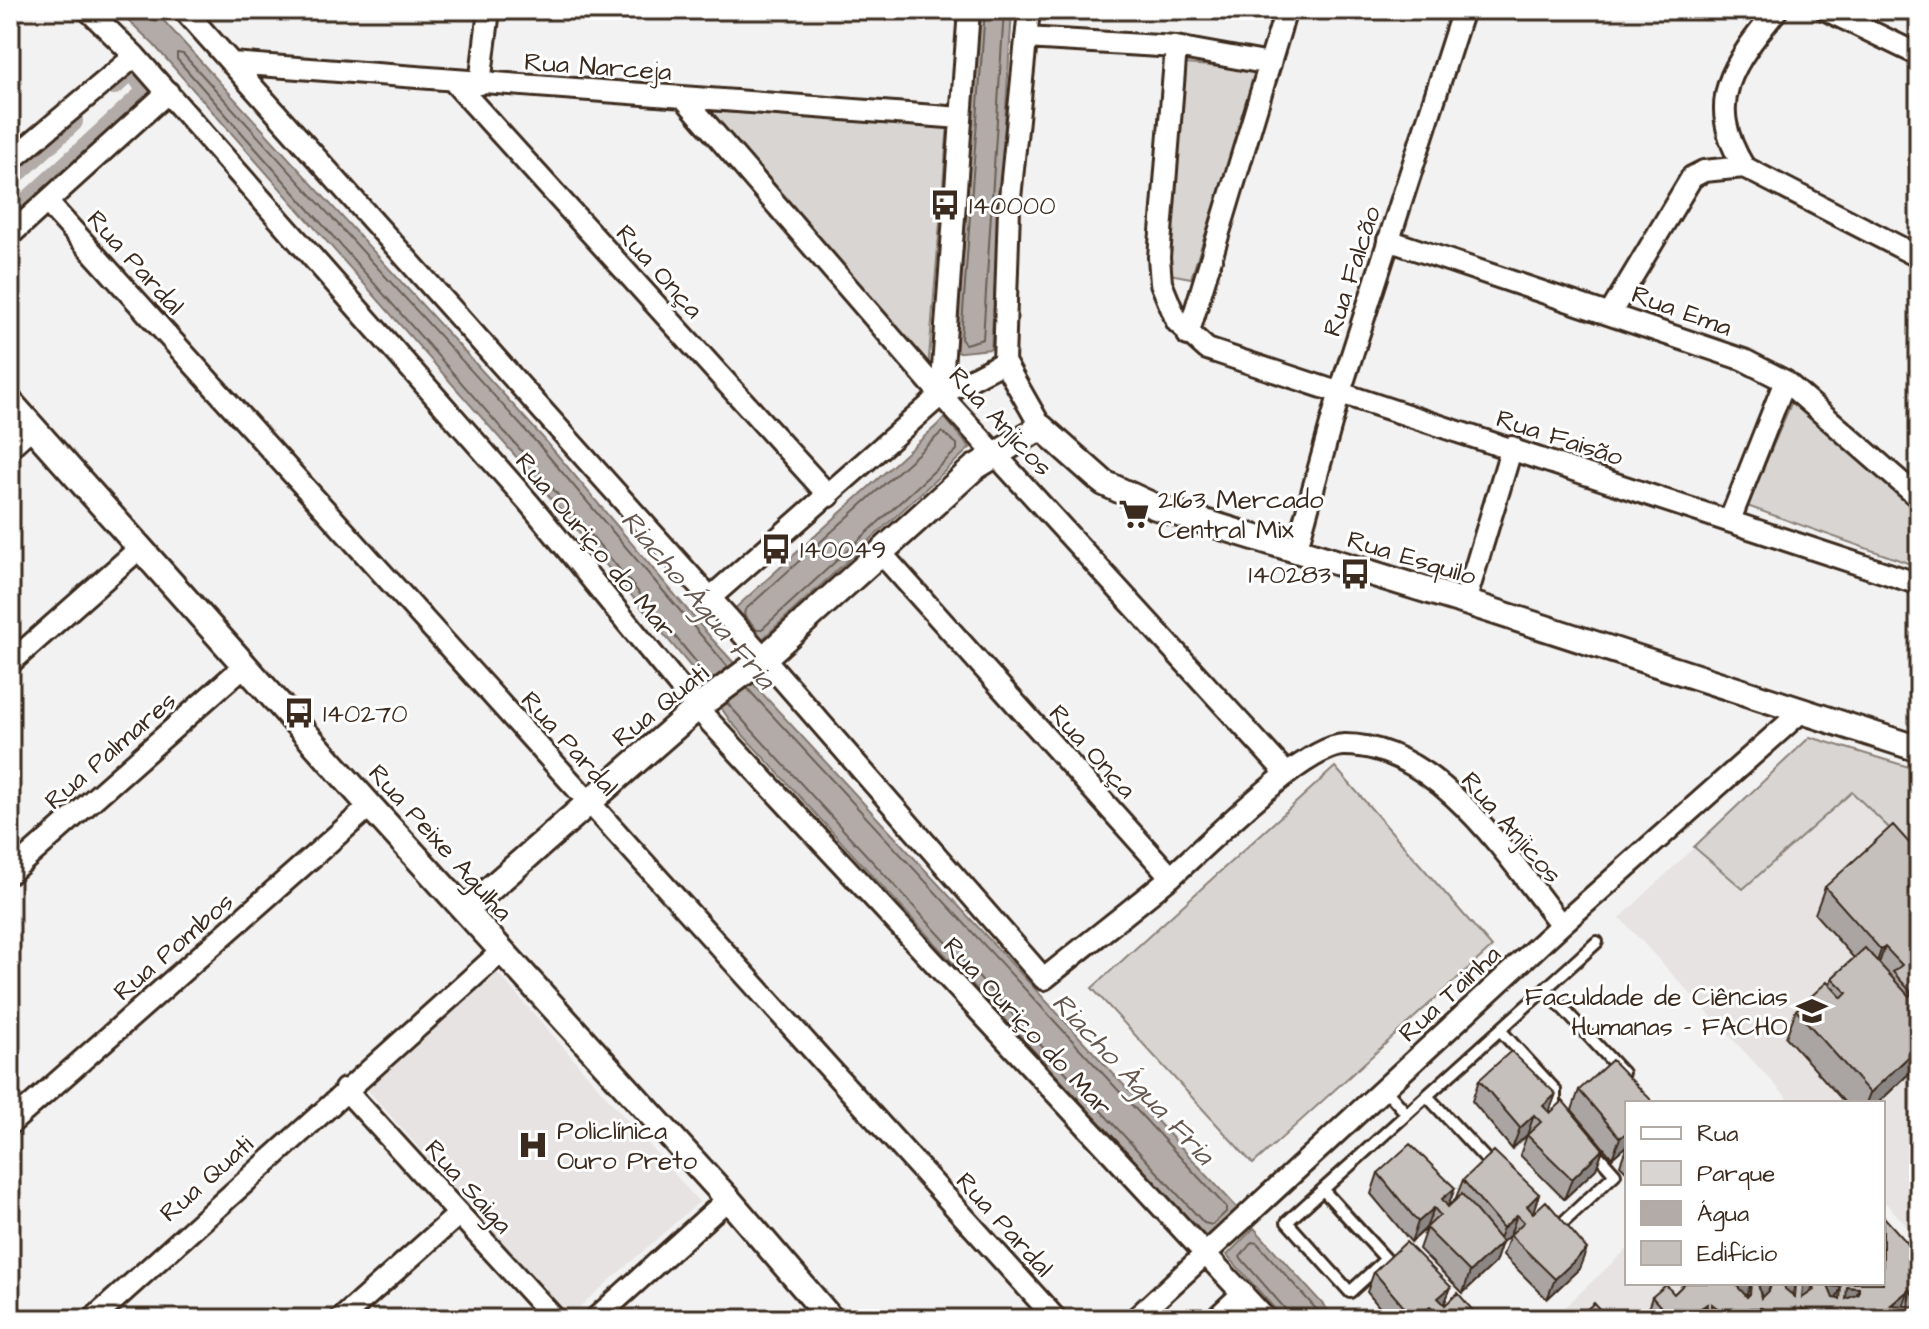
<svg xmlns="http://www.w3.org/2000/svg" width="1929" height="1329" font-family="'Architects Daughter',sans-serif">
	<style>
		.built { fill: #e6e3e2 }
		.green { fill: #d8d5d2; stroke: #8a8078; stroke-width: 2 }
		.water { fill: #b2aba7; stroke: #827770; stroke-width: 2 }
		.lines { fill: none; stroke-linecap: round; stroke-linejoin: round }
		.shore { stroke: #6b5e55; stroke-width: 2 }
		.canal { stroke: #b2aba7; stroke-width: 24 }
		.service-casing { stroke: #3b2a1e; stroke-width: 16 }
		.minor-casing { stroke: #3b2a1e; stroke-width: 26 }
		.tertiary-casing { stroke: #3b2a1e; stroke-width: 30 }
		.service { stroke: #fff; stroke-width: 10 }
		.minor { stroke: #fff; stroke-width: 20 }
		.tertiary { stroke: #fff; stroke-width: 24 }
		.wall { fill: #aaa5a3; stroke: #3b2a1e; stroke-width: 2 }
		.shaded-wall { fill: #8b8684; stroke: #3b2a1e; stroke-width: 2 }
		.building { fill: #c6c0bd; stroke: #3b2a1e; stroke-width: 2; fill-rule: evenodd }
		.labels { text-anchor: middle; stroke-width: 6; stroke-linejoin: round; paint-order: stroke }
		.street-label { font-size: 26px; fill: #3b2a1e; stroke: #fff }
		.poi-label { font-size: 26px; fill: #3b2a1e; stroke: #fff; text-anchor: start }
		.water-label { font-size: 28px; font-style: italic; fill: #65574e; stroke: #fff }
	</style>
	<rect width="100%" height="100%" fill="#f3f2f2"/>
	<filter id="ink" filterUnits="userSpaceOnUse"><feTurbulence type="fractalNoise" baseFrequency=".0125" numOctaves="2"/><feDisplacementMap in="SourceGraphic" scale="16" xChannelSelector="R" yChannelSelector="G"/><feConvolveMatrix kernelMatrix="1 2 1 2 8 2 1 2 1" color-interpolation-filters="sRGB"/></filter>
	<g filter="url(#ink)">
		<path class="built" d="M1810,737L1919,770V1239L1883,1200V1103H1792L1620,918Z
			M498,973L699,1202L568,1317L367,1089Z
			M1883,1216L1919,1255V1319H1552L1627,1249V1283H1883Z"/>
		<path class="green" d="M1185,64L1259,70L1191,278L1169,274L1164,234Z
			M701,111L948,124L928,370Z
			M1793,399L1919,509V567L1747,506Z
			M1810,737L1919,770V869L1888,827L1852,792L1743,889L1694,847Z
			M1335,767L1492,947L1253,1164L1092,988Z"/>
		<path class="water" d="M118,10H152L163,20L544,439L711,638L1240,1211L1208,1239L1198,1229L731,722L701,679L519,460L154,45Z
			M978,10H1012L991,349L952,353Z
			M945,418L970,448L758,643L731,612Z
			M1254,1228L1336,1319H1284L1227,1255Z"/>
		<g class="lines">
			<path class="shore" d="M985,10L961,339L965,344L983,339L1004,10
				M942,432L957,444V450L762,629H756L744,615L745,610Z
				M711,680L525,455L177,59V53L183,54L538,444L728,667
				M727,703L1204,1223L1212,1225L1226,1212V1207L747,688
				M1289,1319L1287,1311L1240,1257L1252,1242L1257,1243L1325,1319"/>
			<path class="canal" d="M10,177L71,121
				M10,220L150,91L132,66L114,83"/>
			<g class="service-casing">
				<path id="service" d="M1545,989L1623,1073
					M1500,1030L1555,1090V1107L1564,1117
					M1384,1088L1407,1114
					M1427,1096L1494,1168
					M1323,1190L1386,1259L1350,1292L1287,1222C1390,1129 1494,1036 1597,942
					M1556,1229L1615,1174L1591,1147"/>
			</g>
			<g class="minor-casing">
				<path id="minor" d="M88,10L135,56L529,503L697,708L1266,1319
					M184,10L764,658L1044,979C1087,944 1130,911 1172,876C1206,846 1303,746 1344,745C1437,744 1510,860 1561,925
					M1029,10L1009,208L1004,362L1041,427
					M1777,10C1734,63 1703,101 1744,167L1919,257
					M1826,10L1919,55
					M1026,38L1176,47L1270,64
					M1176,47L1159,257L1161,283L1177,322L1207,349L1919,584
					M231,63L961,118
					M453,81L829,496
					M480,84L489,10
					M684,98L941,395L1287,774
					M10,161L135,56
					M47,202L1056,1319
					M10,235L168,92
					M1388,240L1744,360L1785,381L1919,498
					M1611,312L1692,177L1704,171L1744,167
					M1188,335L1286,10
					M941,395L969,10
					M10,447L32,427
					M1730,520L1785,381
					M1296,551L1339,395L1463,10
					M880,552L1171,877
					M710,598L941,395L1004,362
					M1465,602L1512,447
					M10,663L140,548
					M10,873L244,666
					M345,1089L555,1319
					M10,1124L370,806
					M93,1319L502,951
					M341,1319L459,1214
					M595,1319L728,1199
					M1135,1319L1561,925L1802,711
					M1215,1319L1243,1293"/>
			</g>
			<g class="tertiary-casing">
				<path id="tertiary" d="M10,402L370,806L728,1199L831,1319
					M466,910L697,708L764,658L974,468L1041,427L1104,483L1156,507L1465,602L1919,749"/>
			</g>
			<use href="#service" class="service"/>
			<use href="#minor" class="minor"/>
			<use href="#tertiary" class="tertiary"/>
		</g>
		<path class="wall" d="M1919,854V1064L1878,1103H1845L1786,1037L1796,1010L1830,984L1832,978L1854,958L1815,914L1825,887Z
			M1479,1080L1549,1112L1603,1149L1596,1169L1564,1199L1520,1155L1527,1135L1512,1149L1472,1101Z
			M1579,1090L1627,1103V1145L1612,1158L1572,1110Z
			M1918,1135H1919V1174L1908,1162Z
			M1627,1145V1172L1620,1165Z
			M1378,1173L1455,1188L1448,1206L1455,1200L1463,1180L1539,1194L1532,1213L1579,1269L1547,1299L1503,1255L1510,1235L1502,1242L1495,1263L1463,1293L1419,1249L1426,1229L1411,1242L1371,1194Z
			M1919,1256V1319H1646L1645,1318L1652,1297L1674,1294L1685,1283H1883Z
			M1374,1272L1451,1287L1444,1304L1480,1319H1389L1367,1292Z"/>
		<path class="shaded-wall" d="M1885,947L1875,974L1872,977L1881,950Z
			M1919,1047V1064L1878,1103H1866L1870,1093Z
			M1556,1094L1548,1115L1543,1106Z
			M1534,1115L1527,1135L1512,1149L1520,1128Z
			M1627,1132V1145L1612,1158L1620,1138Z
			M1603,1149L1596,1169L1564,1199L1572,1179Z
			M1455,1188L1447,1208L1442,1199Z
			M1539,1194L1532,1215L1527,1206Z
			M1434,1208L1426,1228L1411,1242L1418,1222Z
			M1517,1215L1510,1235L1495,1249L1503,1228Z
			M1502,1242L1495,1263L1463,1293L1470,1272Z
			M1587,1249L1579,1269L1547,1299L1555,1279Z
			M1735,1283H1751L1744,1303Z
			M1758,1283H1771L1763,1303Z
			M1827,1283L1841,1287L1833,1307Z
			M1784,1284H1796L1788,1305L1777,1304Z
			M1803,1285H1813L1806,1306L1795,1305Z
			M1451,1287L1443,1307L1438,1298Z
			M1847,1287L1859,1288L1852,1308L1839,1307Z
			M1909,1290L1902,1310L1919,1312L1918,1319H1881L1891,1305Z
			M1707,1304L1702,1319H1693L1695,1312Z
			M1430,1307L1425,1319H1416Z
			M1750,1308H1762L1758,1319H1738L1739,1316Z
			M1795,1308L1791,1319H1782L1783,1317Z"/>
		<path class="building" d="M1893,825L1919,854V1010L1916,1012L1919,1015V1047L1870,1093L1796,1010L1827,982L1842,998L1847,993L1832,978L1865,948L1909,996L1912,993L1893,972L1902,965L1885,947L1881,950L1825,887Z
			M1511,1051L1556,1094L1543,1106L1550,1113L1563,1101L1603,1149L1572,1179L1527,1135L1541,1122L1534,1115L1520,1128L1479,1080Z
			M1612,1060L1654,1103H1627V1132L1620,1138L1579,1090Z
			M1410,1144L1455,1188L1442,1199L1448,1207L1462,1194L1502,1242L1470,1272L1426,1228L1440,1215L1434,1208L1418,1222L1378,1173Z
			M1494,1151L1539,1194L1527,1206L1533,1213L1546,1201L1587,1249L1555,1279L1510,1235L1524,1222L1517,1215L1503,1228L1463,1180Z
			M1883,1216L1919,1256V1301L1909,1290L1891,1305L1919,1307V1312L1891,1310L1881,1319H1813L1802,1308L1801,1319H1794L1795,1308L1783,1317V1319H1769V1317L1762,1308H1750L1739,1316L1738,1319H1725V1314L1712,1304V1319H1649L1648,1317L1660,1306L1652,1297L1666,1285L1674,1294L1685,1283H1740L1737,1286L1747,1297L1750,1294L1751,1283H1758L1761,1298L1770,1289L1771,1283H1883ZM1784,1284H1796L1795,1297L1785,1289ZM1803,1285H1813L1814,1290L1802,1298ZM1828,1286L1841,1287L1840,1299L1833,1298ZM1847,1287L1859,1288V1294L1846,1299ZM1707,1304L1706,1319L1694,1318L1695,1312Z
			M1406,1242L1451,1287L1438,1298L1445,1305L1458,1293L1480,1319H1430L1436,1313L1430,1307L1416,1319H1414L1374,1272Z
			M1594,1303L1608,1319H1576Z"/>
	</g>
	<defs>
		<g id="bus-bare" transform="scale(2.4)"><path d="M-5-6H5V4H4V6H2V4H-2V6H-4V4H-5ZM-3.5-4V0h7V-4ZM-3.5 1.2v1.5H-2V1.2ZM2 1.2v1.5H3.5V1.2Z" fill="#3b2a1e" stroke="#fff" stroke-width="2.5" paint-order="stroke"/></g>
		<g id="supermarket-bare" transform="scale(2.4)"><path d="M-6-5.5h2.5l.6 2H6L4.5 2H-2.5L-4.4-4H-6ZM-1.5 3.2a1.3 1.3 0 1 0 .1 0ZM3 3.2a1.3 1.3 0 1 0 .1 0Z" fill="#3b2a1e" stroke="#fff" stroke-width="2.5" paint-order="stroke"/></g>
		<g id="university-bare" transform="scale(2.4)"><path d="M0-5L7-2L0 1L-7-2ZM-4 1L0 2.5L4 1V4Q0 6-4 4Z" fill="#3b2a1e" stroke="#fff" stroke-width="2.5" paint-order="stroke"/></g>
		<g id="hospital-bare" transform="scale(2.4)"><path d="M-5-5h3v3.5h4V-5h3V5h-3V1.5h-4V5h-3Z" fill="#3b2a1e" stroke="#fff" stroke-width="2.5" paint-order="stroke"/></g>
	</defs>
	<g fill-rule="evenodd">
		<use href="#bus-bare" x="945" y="205"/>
		<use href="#supermarket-bare" x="1134" y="514"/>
		<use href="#bus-bare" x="776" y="549"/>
		<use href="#bus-bare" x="1355" y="574"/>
		<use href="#bus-bare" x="299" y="713"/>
		<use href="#university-bare" x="1812" y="1011"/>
		<use href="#hospital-bare" x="533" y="1145"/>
	</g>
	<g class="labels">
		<g class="street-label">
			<text transform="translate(598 66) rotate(4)" y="9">Rua Narceja</text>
			<text transform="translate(136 262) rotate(48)" y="9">Rua Pardal</text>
			<text transform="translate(660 271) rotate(48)" y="9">Rua Onça</text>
			<text transform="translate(1351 271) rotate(-72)" y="9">Rua Falcão</text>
			<text transform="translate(1682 310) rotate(20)" y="9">Rua Ema</text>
			<text transform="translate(1001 421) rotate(47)" y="9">Rua Anjicos</text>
			<text transform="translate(1560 437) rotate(18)" y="9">Rua Faisão</text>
			<text transform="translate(596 545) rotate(50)" y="9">Rua Ouriço do Mar</text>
			<text transform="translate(1412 557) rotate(17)" y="9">Rua Esquilo</text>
			<text transform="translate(660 705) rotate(-39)" y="9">Rua Quati</text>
			<text transform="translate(570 743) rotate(48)" y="9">Rua Pardal</text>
			<text transform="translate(110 750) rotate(-41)" y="9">Rua Palmares</text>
			<text transform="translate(1093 751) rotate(48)" y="9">Rua Onça</text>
			<text transform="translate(1512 827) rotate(49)" y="9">Rua Anjicos</text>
			<text transform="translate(441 842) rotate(48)" y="9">Rua Peixe Agulha</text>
			<text transform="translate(173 946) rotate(-41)" y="9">Rua Pombos</text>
			<text transform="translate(1449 993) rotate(-43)" y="9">Rua Tainha</text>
			<text transform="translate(1028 1026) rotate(47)" y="9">Rua Ouriço do Mar</text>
			<text transform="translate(206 1178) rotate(-42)" y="9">Rua Quati</text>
			<text transform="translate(469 1186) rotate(48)" y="9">Rua Saiga</text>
			<text transform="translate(1005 1224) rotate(48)" y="9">Rua Pardal</text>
		</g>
		<g class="poi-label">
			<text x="969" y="214">140000</text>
			<text x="1158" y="508">2163 Mercado<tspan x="1158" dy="30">Central Mix</tspan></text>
			<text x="800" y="558">140049</text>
			<text x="1331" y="583" text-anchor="end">140283</text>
			<text x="323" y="722">140270</text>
			<text x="1788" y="1005" text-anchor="end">Faculdade de Ciências<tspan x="1788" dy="30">Humanas - FACHO</tspan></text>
			<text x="557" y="1139">Policlínica<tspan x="557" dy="30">Ouro Preto</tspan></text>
		</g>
		<g class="water-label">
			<text transform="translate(699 599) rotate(50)" y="10">Riacho Água Fria</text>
			<text transform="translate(1134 1078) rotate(47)" y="10">Riacho Água Fria</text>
		</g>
	</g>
	<rect width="1929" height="1329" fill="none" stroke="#fff" stroke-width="40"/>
	<rect x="20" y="20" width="1889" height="1289" fill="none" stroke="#3b2a1e" stroke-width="3" filter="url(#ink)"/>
	<rect x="1625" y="1101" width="260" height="184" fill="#ffffff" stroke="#b1aaa5" stroke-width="2"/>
	<rect x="1641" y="1127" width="40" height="12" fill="#ffffff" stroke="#b1aaa5" stroke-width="2"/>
	<text x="1697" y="1141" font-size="24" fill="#3b2a1e">Rua</text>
	<rect x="1641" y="1161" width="40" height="24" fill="#d8d5d2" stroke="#b1aaa5" stroke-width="2"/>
	<text x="1697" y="1181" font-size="24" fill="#3b2a1e">Parque</text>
	<rect x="1641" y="1201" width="40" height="24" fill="#b2aba7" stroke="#b1aaa5" stroke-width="2"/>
	<text x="1697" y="1221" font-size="24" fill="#3b2a1e">Água</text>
	<rect x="1641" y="1241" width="40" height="24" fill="#c6c0bd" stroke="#b1aaa5" stroke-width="2"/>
	<text x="1697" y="1261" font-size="24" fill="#3b2a1e">Edifício</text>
</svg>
